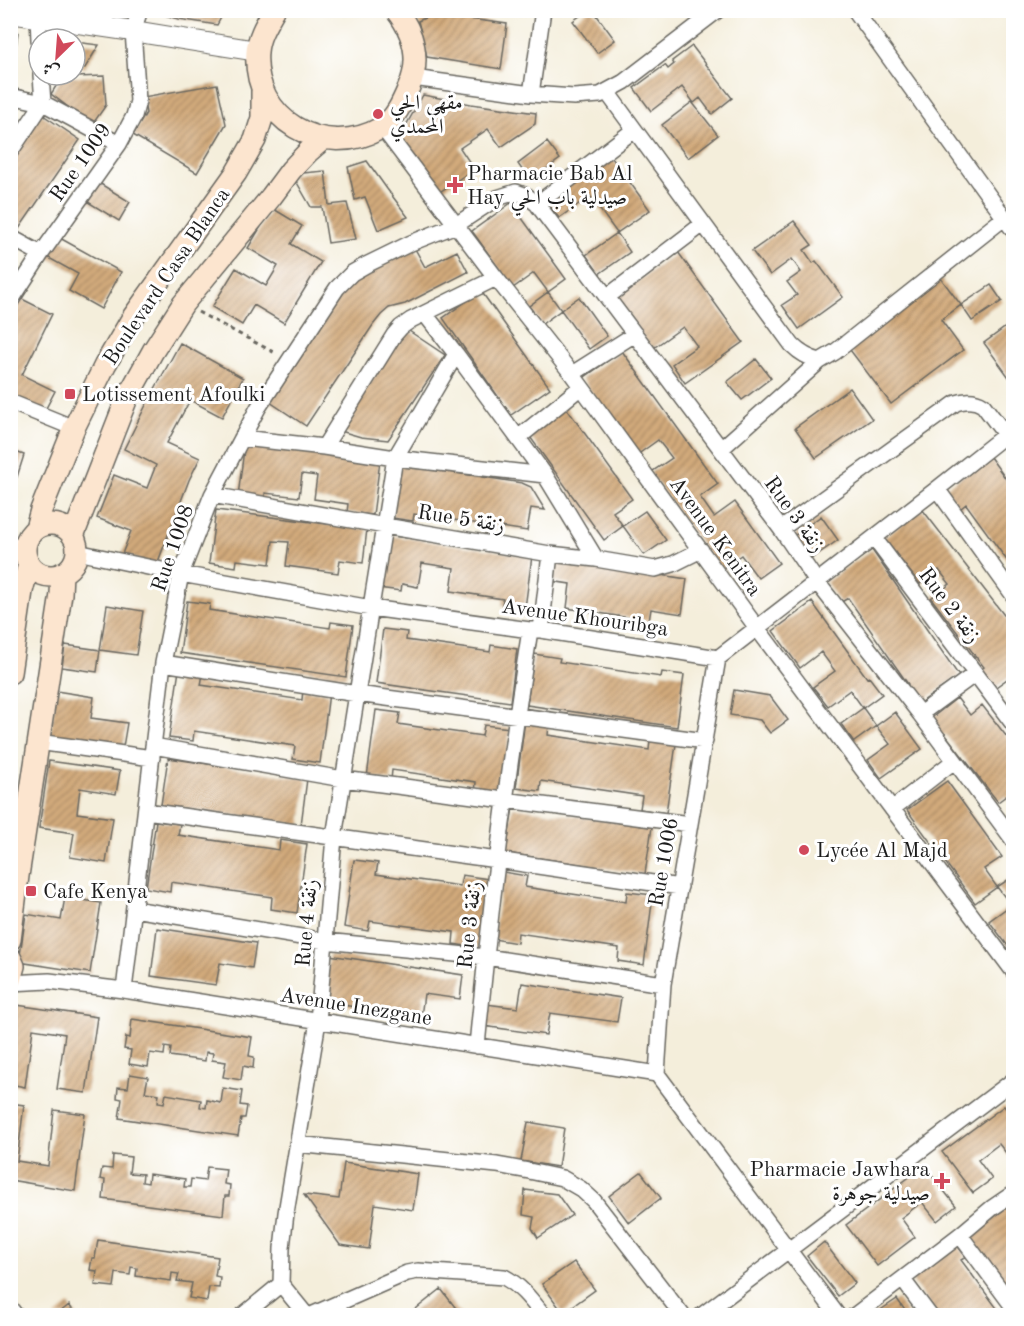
<svg xmlns="http://www.w3.org/2000/svg" width="1024" height="1326" font-family="'Old Standard TT',Amiri,serif">
	<style>
		.building { fill: url(#building-hatch) }
		.lines { fill: none; stroke-linecap: round; stroke-linejoin: round }
		.minor-casing { stroke: #68665f; stroke-width: 18 }
		.tertiary-casing { stroke: #68665f; stroke-width: 22 }
		.secondary-casing { stroke: #68665f; stroke-width: 24 }
		.path { stroke: #68665f; stroke-width: 3; stroke-dasharray: 4.5 4.5; stroke-linecap: butt }
		.minor { stroke: #fff; stroke-width: 15 }
		.tertiary { stroke: #fff; stroke-width: 20 }
		.secondary { stroke: #fce5cf; stroke-width: 21 }
		.poi-dot { fill: #d1495b; stroke: #fff; stroke-width: 2 }
		.labels { text-anchor: middle; stroke-width: 6; stroke-linejoin: round; paint-order: stroke }
		.poi-label { font-size: 21px; fill: #1c1c1c; stroke: #fff; text-anchor: start }
		.street-label { font-size: 21px; fill: #1c1c1c; stroke: #fff }
	</style>
	<defs>
		<pattern id="building-hatch" width="6" height="6" patternUnits="userSpaceOnUse" patternTransform="scale(1.5)"><rect width="6" height="6" fill="#d2aa7c"/><path d="M-1 1l2-2M0 6l6-6M5 7l2-2" fill="none" stroke="#aa8a65"/></pattern>
	</defs>
	<rect width="100%" height="100%" fill="#fff"/>
	<filter id="ink" filterUnits="userSpaceOnUse"><feTurbulence type="fractalNoise" baseFrequency=".0167" numOctaves="2"/><feDisplacementMap in="SourceGraphic" scale="12" xChannelSelector="R" yChannelSelector="G"/><feConvolveMatrix kernelMatrix="1 2 1 2 8 2 1 2 1" color-interpolation-filters="sRGB"/></filter>
	<filter id="wash" filterUnits="userSpaceOnUse"><feTurbulence type="fractalNoise" baseFrequency=".008" numOctaves="4" result="noise"/><feDisplacementMap in="SourceGraphic" scale="24" xChannelSelector="R" yChannelSelector="G"/><feGaussianBlur stdDeviation="1.35" result="paint"/><feColorMatrix in="noise" values="0 0 0 0 0 0 0 0 0 0 0 0 0 0 0 0 0 1.4 0 .05"/><feComposite in="paint" operator="in"/></filter>
	<g filter="url(#wash)">
		<rect width="100%" height="100%" fill="#f4eedb"/>
		<g id="blocks">
			<path class="building" d="M147,10H225L217,25L179,19Z
				M443,10H452L455,17L507,24L501,69L427,57L418,21Z
				M588,10H593L615,40L597,53L573,21Z
				M10,31L18,32L12,76H10Z
				M75,42L99,45L85,68L75,66Z
				M692,46L732,98L712,114L700,98L694,103L682,87L651,111L634,88L665,65L668,69L674,64L672,61Z
				M63,75H72L75,77L104,76L106,105L92,125L51,94Z
				M217,84L226,124L197,173L133,135L146,113L143,97Z
				M423,95L471,104L536,113L535,124L501,147L488,129L460,148L474,169L438,193L399,138Z
				M692,102L718,135L688,158L662,125Z
				M40,113L80,140L14,236L10,234V156Z
				M547,142L560,159L530,181L518,164Z
				M610,155L650,210L617,233L630,252L599,274L586,255L617,233L590,196L559,218L546,201Z
				M367,161L387,189L408,217L378,230L365,197L355,200L348,167Z
				M325,171L329,205L347,203L356,239L328,243L322,207H311L292,174Z
				M99,183L130,202L119,221L88,202Z
				M511,203L566,279L548,292L534,273L513,288L472,231Z
				M272,208L302,226L291,244L321,262L284,323L254,305L242,325L212,307L236,268L266,286L278,266L248,248Z
				M794,221L812,245L804,250L813,263L816,261L843,297L799,329L782,305L797,295L787,282L801,272L792,259L770,275L752,251Z
				M58,237L121,272L101,309L69,291L78,274L47,257Z
				M414,247L425,267L457,251L468,272L405,304L389,308L381,315L373,325L306,426L267,400L343,285Z
				M678,252L743,342L685,383L672,364L697,346L683,327L652,349L615,298Z
				M940,277L961,305L941,320L963,350L891,404L847,346Z
				M991,285L1002,301L972,321L961,305Z
				M481,291L550,388L511,415L443,318Z
				M548,292L561,310L542,324L529,306Z
				M579,297L607,336L589,349L561,310Z
				M20,298L52,314L22,375L55,391L44,412L10,396V318Z
				M1014,321V378L1011,380L984,343Z
				M406,329L445,355L388,440L361,437L337,430Z
				M180,343L243,378L222,417L190,400L167,443L200,458L189,480L156,567L122,554L131,531L97,518L114,475L147,488L156,465L124,449L146,405Z
				M622,351L718,484L700,497L714,517L735,502L779,563L758,578L741,555L720,570L650,473L672,458L658,440L637,455L582,379Z
				M756,359L771,378L742,400L727,382Z
				M850,388L872,419L816,458L795,428Z
				M565,406L632,499L613,512L623,526L604,540L528,434Z
				M245,442L380,461L373,515L347,512L348,504L314,499L317,476L302,474L299,497L265,493V499L238,496Z
				M10,450L24,455L17,477L10,474Z
				M990,457L1014,490V570L966,504L960,509L945,488Z
				M398,464L522,483L531,487L545,510L531,508L527,531L414,514L413,521L392,518Z
				M922,509L1014,628V674L993,689L979,671L984,667L931,598L950,584L939,570L920,584L899,558L895,561L880,541Z
				M216,510L367,529L363,563L340,560L338,573L286,566L289,542L273,541L270,564L237,560L236,567L209,563Z
				M645,511L666,540L644,555L623,526Z
				M821,516L838,540L811,559L794,536Z
				M385,535L532,556L525,608L502,605L503,599L451,591L454,568L422,563L418,587L402,584L401,591L378,588Z
				M872,550L959,676L917,705L904,687L908,684L848,598L840,603L826,582Z
				M553,559L687,579L682,614L651,609L649,621L567,608L570,584L551,581Z
				M187,601L210,604L209,610L261,618L330,628L331,622L353,625L346,677L180,653Z
				M812,602L867,678L869,677L882,694L863,708L850,690L828,706L813,687L835,671L821,652L800,668L773,631Z
				M107,605L143,611L136,655L100,650Z
				M383,629L407,632L406,640L490,652L491,645L517,649L510,702L376,683Z
				M65,645L100,650L97,672L62,667Z
				M534,654L560,658L559,662L661,677L662,672L684,675L677,727L527,705Z
				M179,670L203,674L201,685L235,690L302,700L303,690L329,693L320,763L293,759L295,746L194,731L193,741L169,738Z
				M734,690L770,696L788,720L770,733L760,720L730,715Z
				M56,691L94,697L91,718L127,723L123,747L50,736Z
				M957,698L970,715L982,705L1014,746V806L1006,796L998,802L945,734L942,737L929,720Z
				M863,708L876,726L854,742L841,724Z
				M376,710L400,713L398,724L482,736L484,725L510,728L501,797L475,794L476,782L392,770L391,780L367,777Z
				M895,712L922,749L881,778L868,760L890,744L876,726Z
				M525,720L549,724L548,735L649,750L650,740L676,744L666,813L640,809L642,796L541,781L540,791L516,788Z
				M168,758L307,779L301,825L161,805Z
				M49,761L120,771L116,794L80,788L77,813L113,818L106,863L70,857L74,833L39,828Z
				M947,781L1002,857L984,869L997,887L975,903L907,810Z
				M513,807L652,827L645,874L506,853Z
				M156,821L180,824L178,835L279,850L280,840L307,844L297,913L271,909L272,897L171,882L170,892L146,888Z
				M354,860L378,863L376,874L460,886L462,875L488,879L479,948L453,944L454,932L370,921L368,931L344,927Z
				M503,872L527,876L525,887L626,902L627,892L653,895L644,965L618,961L619,948L518,933L517,943L493,939Z
				M1014,876V903L1011,905L997,887Z
				M65,897L101,903L90,973L19,962L26,914L61,920Z
				M1011,905L1014,909V954L989,921Z
				M157,928L256,943L252,968L220,963L216,985L151,976Z
				M329,955L463,975L460,999L424,994L421,1017L323,1002Z
				M522,983L621,998L617,1022L550,1013L546,1035L483,1026L486,1004L518,1008Z
				M10,1004L97,1017L86,1093L57,1089L65,1034L33,1029L25,1087L10,1084Z
				M132,1019L252,1037L249,1056L254,1057L253,1068L243,1066L241,1080L223,1077L226,1062L212,1060L213,1053L206,1052L205,1061L170,1056L171,1048L165,1047L164,1055L150,1053L148,1067L129,1064L131,1050L124,1049L126,1037L130,1038Z
				M130,1074L148,1077L145,1092L159,1094L158,1102L164,1103L166,1094L201,1100L200,1107L206,1108L207,1100L221,1103L223,1088L242,1091L240,1105L247,1106L245,1118H241L238,1136L119,1118L122,1099L117,1098L118,1087L128,1088Z
				M10,1103L24,1105L17,1161L48,1166L54,1110L85,1114L75,1191L10,1180Z
				M1004,1106L1014,1118V1163L999,1144L978,1160L992,1179L973,1193L942,1152Z
				M528,1122L564,1128L558,1167L521,1161Z
				M113,1155L131,1157L129,1173L143,1174L142,1182L148,1183L149,1174L185,1179L184,1187H190L191,1179L205,1181L207,1167L226,1169L224,1184L230,1185L229,1196H225L223,1215L103,1199L105,1180L100,1179L102,1168L112,1169Z
				M344,1163L418,1174L413,1210L375,1204L369,1249L340,1245L304,1195L339,1199Z
				M924,1166L956,1206L937,1221L922,1202L901,1218L915,1237L877,1266L846,1225Z
				M641,1172L661,1198L629,1223L609,1196Z
				M525,1190L557,1194L572,1215L538,1238L532,1228L534,1217L523,1215Z
				M1014,1202V1245L1011,1247L1014,1251V1295L969,1236Z
				M98,1240L218,1257L215,1276L220,1277L219,1288L209,1287L207,1301L189,1298L192,1283L177,1281L179,1274L172,1273L171,1281L136,1276L137,1268L131,1267L130,1275L116,1273L114,1287L95,1285L97,1271L90,1270L92,1258H95Z
				M824,1242L855,1283L838,1296L807,1256Z
				M956,1244L966,1257L961,1260L1002,1315L1006,1312L1009,1316H937L911,1279Z
				M574,1262L595,1290L563,1313L542,1284Z
				M441,1289L462,1316H407Z
				M897,1299L909,1316H873L879,1311Z
				M69,1305L77,1316H55Z"/>
		</g>
	</g>
	<g filter="url(#ink)">
		<use href="#blocks" fill-opacity="0" stroke="#68665f" stroke-width="1.5"/>
		<g class="lines">
			<g class="minor-casing">
				<path id="minor" d="M855,10L1014,231
					M38,17L39,40
					M413,78L531,94L574,97L600,95L624,82L718,10
					M607,92L792,345C800,353 808,358 820,361L835,352L1004,218
					M531,94L543,10
					M10,96L43,103L119,144
					M382,127L496,278L572,374L757,628L1014,972
					M10,152L43,103L41,75
					M537,204L634,130
					M10,237L41,254
					M607,297L703,224
					M10,302L41,254L119,144L134,116L138,101L133,31L140,10
					M425,314L456,354L545,475L596,559
					M572,374L635,334
					M10,402L74,428
					M242,438L324,447L395,458L545,475
					M518,438L581,387
					M324,447L394,335L401,327L411,320L496,278
					M721,449L820,361
					M937,489L1014,596
					M212,495L385,526L550,554L596,559L655,569L673,564L701,550
					M781,529L956,403C965,400 974,399 983,405L1014,446
					M874,538L1014,725
					M10,546L25,548
					M77,552L181,574L371,608L530,630H541L718,658L937,489L1014,428
					M541,630L550,554
					M163,663L357,694L705,741
					M920,714L975,674
					M38,742L152,758
					M153,746L343,779L690,824
					M892,809L954,761
					M146,811L497,860L680,887
					M134,909L325,941L486,957L663,984
					M10,983L49,981L124,990L657,1074
					M124,990L163,663L181,574L212,495L258,408L337,288L352,273L366,265L411,243L456,225L497,198L516,192L527,196L537,204L781,529L817,582L920,714L1014,841
					M477,1046C490,907 508,768 530,630
					M657,1074L663,984L718,658
					M657,1074L838,1316
					M297,1144L497,1165L529,1171L562,1178L581,1189L594,1201L683,1316
					M960,1235L1014,1308
					M903,1280L930,1316
					M10,1308L16,1316
					M242,1316L281,1284
					M307,1316L281,1284L282,1248L286,1213L318,1021L334,837L395,458L456,354
					M309,1316L407,1273L418,1271L504,1277C521,1286 532,1301 544,1316
					M701,1316L1014,1080
					M854,1316L960,1235L992,1208L1014,1193"/>
			</g>
			<g class="tertiary-casing">
				<path id="tertiary" d="M10,13L133,31L257,51"/>
			</g>
			<g class="secondary-casing">
				<path id="secondary" d="M274,10C266,24 258,37 257,52C252,119 323,161 381,128C395,120 403,101 409,87C421,60 414,33 396,10
					M25 550a26 26 0 1 1 52 0a26 26 0 1 1-52 0Z
					M36,528L41,510L74,428L105,365L133,317L236,173L255,140L262,118V91
					M73,536L127,398L153,351L183,304L271,197L291,170L308,152L323,139
					M10,673L22,591L29,564
					M10,940L18,876L61,594L62,573
					M10,957L14,966L10,980"/>
			</g>
			<path class="path" d="M198,312L277,354"/>
			<use href="#minor" class="minor"/>
			<use href="#tertiary" class="tertiary"/>
			<use href="#secondary" class="secondary"/>
		</g>
	</g>
	<g class="poi-dot">
		<circle cx="378" cy="114" r="6"/>
		<path d="M452 176h6v6h6v6h-6v6h-6v-6h-6v-6h6z"/>
		<rect x="64" y="388" width="12" height="12" rx="3"/>
		<circle cx="804" cy="850" r="6"/>
		<rect x="25" y="885" width="12" height="12" rx="3"/>
		<path d="M939 1172h6v6h6v6h-6v6h-6v-6h-6v-6h6z"/>
	</g>
	<g class="labels">
		<g class="poi-label">
			<text x="390" y="109">مقهى الحي<tspan x="390" dy="24">المحمدي</tspan></text>
			<text x="467" y="180">Pharmacie Bab Al<tspan x="467" dy="24">Hay صيدلية باب الحي</tspan></text>
			<text x="82" y="401">Lotissement Afoulki</text>
			<text x="816" y="857">Lycée Al Majd</text>
			<text x="43" y="898">Cafe Kenya</text>
			<text x="930" y="1176" text-anchor="end">Pharmacie Jawhara<tspan x="930" dy="24">صيدلية جوهرة</tspan></text>
		</g>
		<g class="street-label">
			<text transform="translate(80 162) rotate(-55)" y="7">Rue 1009</text>
			<text transform="translate(166 276) rotate(-56)" y="7">Boulevard Casa Blanca</text>
			<text transform="translate(795 514) rotate(54)" y="7">Rue 3 زنقة</text>
			<text transform="translate(461 518) rotate(9)" y="7">Rue 5 زنقة</text>
			<text transform="translate(716 536) rotate(54)" y="7">Avenue Kenitra</text>
			<text transform="translate(172 548) rotate(-71)" y="7">Rue 1008</text>
			<text transform="translate(950 605) rotate(53)" y="7">Rue 2 زنقة</text>
			<text transform="translate(585 617) rotate(8)" y="7">Avenue Khouribga</text>
			<text transform="translate(663 862) rotate(-80)" y="7">Rue 1006</text>
			<text transform="translate(306 923) rotate(-85)" y="7">Rue 4 زنقة</text>
			<text transform="translate(469 925) rotate(-84)" y="7">Rue 3 زنقة</text>
			<text transform="translate(356 1006) rotate(9)" y="7">Avenue Inezgane</text>
		</g>
	</g>
	<rect width="1024" height="1326" fill="none" stroke="#fff" stroke-width="36"/>
	<g transform="translate(57 57) rotate(205)"><circle r="28" fill="#ffffff" stroke="#a4a4a4" stroke-width="1.5"/>
	<path d="M0-4.5L10 22L0 15L-10 22Z" fill="#d1495b"/>
	<text y="-9" font-size="16" font-weight="bold" text-anchor="middle" fill="#1c1c1c">ش</text>
	</g>
</svg>
